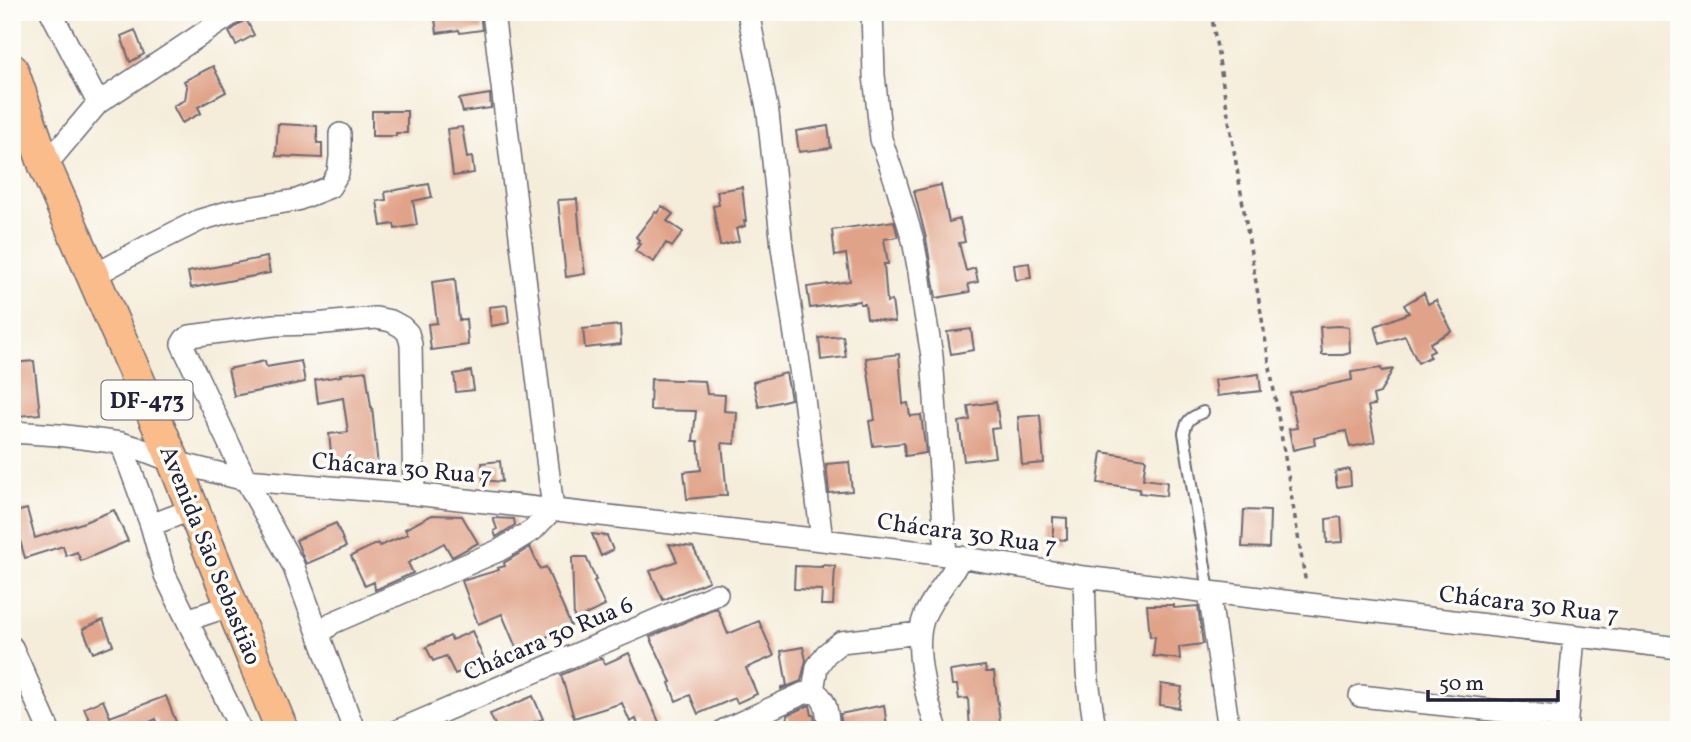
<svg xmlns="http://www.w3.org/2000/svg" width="1691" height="742" font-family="Vollkorn,serif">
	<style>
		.building { fill: #e0a288 }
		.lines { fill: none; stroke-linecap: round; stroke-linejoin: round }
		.lane-casing { stroke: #6c6973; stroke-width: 14 }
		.street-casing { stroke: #6c6973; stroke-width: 24 }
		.primary-casing { stroke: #6c6973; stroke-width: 35 }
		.path { stroke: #6c6973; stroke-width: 3.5; stroke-dasharray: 5 5; stroke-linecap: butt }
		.lane { stroke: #fff; stroke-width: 10 }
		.street { stroke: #fff; stroke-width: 21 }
		.primary { stroke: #f9bc8a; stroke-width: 32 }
		.labels { text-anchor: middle; stroke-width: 7; stroke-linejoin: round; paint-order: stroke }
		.shield { fill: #fdfcf7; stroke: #646373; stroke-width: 2 }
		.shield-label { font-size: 23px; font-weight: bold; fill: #22223b }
		.street-label { font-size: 24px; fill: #22223b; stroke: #fdfcf7 }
	</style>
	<rect width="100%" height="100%" fill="#fdfcf7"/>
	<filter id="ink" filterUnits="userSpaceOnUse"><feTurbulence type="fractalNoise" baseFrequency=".0143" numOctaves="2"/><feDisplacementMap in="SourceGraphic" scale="14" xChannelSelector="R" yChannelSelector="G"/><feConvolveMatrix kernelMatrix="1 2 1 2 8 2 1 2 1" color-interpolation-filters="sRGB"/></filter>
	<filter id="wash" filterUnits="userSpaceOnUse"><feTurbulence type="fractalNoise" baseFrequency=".00686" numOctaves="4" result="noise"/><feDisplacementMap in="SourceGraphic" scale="28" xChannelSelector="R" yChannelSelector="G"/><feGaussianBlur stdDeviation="1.57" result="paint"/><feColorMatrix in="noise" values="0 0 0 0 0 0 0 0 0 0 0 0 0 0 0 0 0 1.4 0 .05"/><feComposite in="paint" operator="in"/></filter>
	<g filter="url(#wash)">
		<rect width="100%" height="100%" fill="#f5edda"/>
		<g id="blocks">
			<path class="building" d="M434,12H480L482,30L460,33L459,30L437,33Z
				M246,19L254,35L236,45L229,32Z
				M135,30L144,54L130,62L121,36Z
				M213,66L226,92L198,107L201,113L182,123L173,106L185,100L187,87L184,81Z
				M490,94L491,108L463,112L459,99Z
				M372,111H407V133H396V136H372Z
				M278,124L317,126V143H322V158L276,156Z
				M828,126L831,148L799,152L796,131Z
				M462,127L467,158L472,157L474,173L453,176L447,129Z
				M429,184L432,197L413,201L417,225L395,229L394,224L381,226L377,201L386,200L385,192Z
				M941,185L949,222L960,219L965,242L959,243L966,271L975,268L978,282L968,284L970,292L936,298L926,238L914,191Z
				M742,187L746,221H744L745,226L736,229L739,241L720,246L713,206L719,205L717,191Z
				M577,199L580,236L585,274L566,277L558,200Z
				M662,206L673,214L667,221L683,232L672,247L666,243L654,262L635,251L640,244L637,243L639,240L636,237L655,212L657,213Z
				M894,221L898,237L884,239L888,264H884L887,302L892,301L895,322L867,318L865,304H860V301L810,308L807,287L850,281L846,254L835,256L832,230Z
				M267,257L270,273L191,288L188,272Z
				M1029,263L1031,278L1016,280L1014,265Z
				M455,279L459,320L466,319L468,345L431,350L428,324L437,323L432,282Z
				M1424,293L1428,304L1436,300L1452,331L1430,343L1434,351L1429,353L1430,357L1418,363L1405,336L1380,344L1375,326L1409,313L1404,305Z
				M507,305L509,323L491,326L489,307Z
				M620,325L621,344L585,348L583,329Z
				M1339,326L1349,327L1350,353L1343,355H1322L1320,327Z
				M971,329L974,350L951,354L947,332Z
				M843,336L846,357L821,360L819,338Z
				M899,354L903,404L908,403L910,416L921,415L926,453L905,456L904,443L873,446L869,421L875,420L866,358Z
				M34,361L40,414L18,416L15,385H12V363Z
				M265,361L266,367L301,361L305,382L234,396L228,369Z
				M1381,368L1382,371L1393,369L1380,393L1373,395L1375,405L1368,406L1375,442L1350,447L1346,431L1314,438L1315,445L1293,450L1289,429L1297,428L1290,393L1352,380L1351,372Z
				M366,371L371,407H372L378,466L332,461L329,434L348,432L343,398L318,403L315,380L341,376L340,374Z
				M471,371L474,390L456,392L454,374Z
				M786,373L791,399L759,407L753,382Z
				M1259,374L1261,391L1217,396L1215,380Z
				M651,379L705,381L707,394L725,395L724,411L737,412L735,444L722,443L727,495L687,499L684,472L701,470L698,441H693L696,411L650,410Z
				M996,402L1000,428L991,429L995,457L964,461L959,422L970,420L968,406Z
				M1040,415L1044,463L1022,465L1018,417Z
				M1102,452L1146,459L1143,479L1167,482L1166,496L1139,493L1140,489L1098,483Z
				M500,461L502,482L483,480L482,463Z
				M849,462L852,491L829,493L826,464Z
				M1350,469L1351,485L1337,487L1335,472Z
				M27,509L35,538L82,523L114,510L128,541L81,561L77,552L66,556L63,546L25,558L12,513Z
				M1244,510L1270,511L1269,548L1242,547Z
				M432,515L462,516L478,543L452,557L444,543L408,563L413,573L375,590L374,582L365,586L351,556L378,543L380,546L408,534L405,529Z
				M1053,517L1067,518V540L1053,539Z
				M1341,517L1343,542L1327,543L1326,519Z
				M493,518L514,519L515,525L496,537L494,531L497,529Z
				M336,523L346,547L306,564L296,540Z
				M592,534L607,536L613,550L601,556Z
				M669,544L693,547L709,581L663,600L650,571L677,561Z
				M530,547L540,569L546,567L571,626L517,650L502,614L478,624L462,581L499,570L498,568L505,566L504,563Z
				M572,557H586L596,580L594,581L605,606L574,620Z
				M822,565L835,566L833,605H821L822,590L794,589L795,566L822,567Z
				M1147,605H1174V608L1198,606L1203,644L1179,647L1180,659L1153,656L1155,636L1150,637Z
				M717,608L728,634L759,621L774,656L746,668L757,694L737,703L735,698L698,714L690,695L676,701L669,683L671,682L650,637Z
				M103,620L113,645L93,653L83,629Z
				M472,631L485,662L455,674L446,656L433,661L426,647L450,636L452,640Z
				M803,647L806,660L801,681L781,689V687L787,686L781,651Z
				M629,653L659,722L640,730L636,719L630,722L622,703L574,718L561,675L602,658L605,664Z
				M985,666L986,672H994L1001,730H970L968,698L959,699L957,685H952L950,671Z
				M1161,684L1182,687L1179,708L1160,705Z
				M166,696L177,725L165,730H160L156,719L134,730H79V728L91,724L84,708L103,700L110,717Z
				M533,696L543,719L521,727L520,725L510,730H497L490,714Z
				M810,705L812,715H814L816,730H790L787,715Z
				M884,705L887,726L869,730H845L844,727H842L840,714Z"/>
		</g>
	</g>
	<g filter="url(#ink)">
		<use href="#blocks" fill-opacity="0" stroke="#6c6973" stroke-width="2"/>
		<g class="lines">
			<g class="lane-casing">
				<path id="lane" d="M1203,412C1190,418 1187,419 1184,433L1209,592"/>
			</g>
			<g class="street-casing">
				<path id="street" d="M51,12L98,103
					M748,12L768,113L782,247L802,383L822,540
					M872,12L874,75L881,139L896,183L913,240L919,272L923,302L932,356L946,555
					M45,166L98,103L235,12
					M93,276L146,247L200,220L231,211L297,200L330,187L338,173L340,157V134
					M12,432L58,435L121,443L135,447L174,462L246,480L414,494L822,540L946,555L1084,577L1679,648
					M121,443L151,525L165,575L241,730
					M151,525L193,509
					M1084,577L1087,673L1095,730
					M1209,592L1229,730
					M187,620L232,605
					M320,634L332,623L500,550L533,530L553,509L493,12
					M12,647L49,730
					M813,691L817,667L826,654L841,642L920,633
					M813,691C828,698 827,715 829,730
					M1360,696L1567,718
					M354,730L293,565L246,480L182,344L185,339L190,336L274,325L315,324L376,318L391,321L402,327L408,333L411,344L414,494
					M399,730L717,594
					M724,730L802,694L813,691
					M937,730C927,700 912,648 924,617C932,596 951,578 961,557
					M1566,730L1574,636"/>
			</g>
			<g class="primary-casing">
				<path id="primary" d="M12,70L45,166L174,462L282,730"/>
			</g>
			<path class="path" d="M1211,12L1306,584"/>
			<use href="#lane" class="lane"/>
			<use href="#street" class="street"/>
			<use href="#primary" class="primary"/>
		</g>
	</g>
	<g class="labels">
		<rect class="shield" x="101.5" y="380.5" width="91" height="39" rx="5"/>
		<g class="shield-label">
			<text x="147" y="408">DF-473</text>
		</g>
		<g class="street-label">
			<text transform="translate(402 468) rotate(5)" y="8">Chácara 30 Rua 7</text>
			<text transform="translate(967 533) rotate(8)" y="8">Chácara 30 Rua 7</text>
			<text transform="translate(211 555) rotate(68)" y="8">Avenida São Sebastião</text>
			<text transform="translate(1529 604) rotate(7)" y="8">Chácara 30 Rua 7</text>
			<text transform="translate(548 638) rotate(-23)" y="8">Chácara 30 Rua 6</text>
		</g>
	</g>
	<rect width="1691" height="742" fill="none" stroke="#fdfcf7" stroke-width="42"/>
	<path d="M1428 690v10h130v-10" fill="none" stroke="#22223b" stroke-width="3.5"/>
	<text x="1439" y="690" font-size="21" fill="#22223b" stroke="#fdfcf7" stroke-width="5" paint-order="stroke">50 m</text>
</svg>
